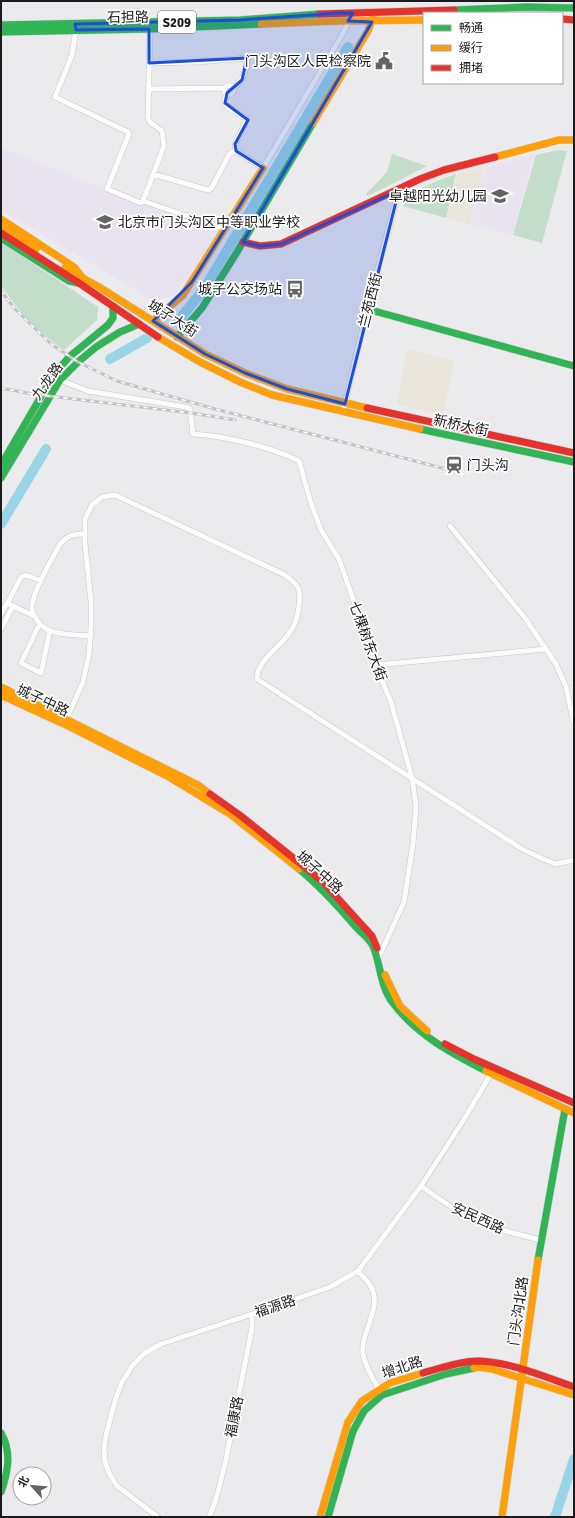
<svg xmlns="http://www.w3.org/2000/svg" width="575" height="1518" font-family="Signika,'Noto Sans SC',sans-serif">
	<style>
		.commercial { fill: #eae5db }
		.education { fill: #e9e2ef }
		.green { fill: #c4dcca }
		.lines { fill: none; stroke-linecap: round; stroke-linejoin: round }
		.river { stroke: #99d5e4; stroke-width: 10 }
		.street-casing { stroke: #c7c7c9; stroke-width: 6 }
		.fast-casing { stroke: #c7c7c9; stroke-width: 8 }
		.slow-casing { stroke: #c7c7c9; stroke-width: 8 }
		.jam-casing { stroke: #c7c7c9; stroke-width: 8 }
		.street { stroke: #fcfcfc; stroke-width: 5 }
		.fast { stroke: #30b455; stroke-width: 7 }
		.slow { stroke: #ff9f0a; stroke-width: 7 }
		.jam { stroke: #e5322d; stroke-width: 7 }
		.rail-casing { stroke: #c4c3c4; stroke-width: 3 }
		.rail { stroke: #fff; stroke-width: 1.5; stroke-dasharray: 4.5; stroke-linecap: butt }
		.marked { fill: #1d4ed8; fill-opacity: 0.2; stroke: #1d4ed8; stroke-width: 3; stroke-linejoin: round }
		.labels { text-anchor: middle; stroke-width: 3.5; stroke-linejoin: round; paint-order: stroke }
		.shield { fill: #fff; stroke: #5f5f60; stroke-width: 1 }
		.shield-label { font-size: 13px; font-weight: bold; fill: #1b1a1c }
		.street-label { font-size: 14px; fill: #1b1a1c; stroke: #fff }
		.poi-label { font-size: 14px; fill: #1b1a1c; stroke: #fff; text-anchor: end }
	</style>
	<rect width="100%" height="100%" fill="#ebebee"/>
	<path class="commercial" d="M484,167L470,225L447,218L457,174Z
		M407,349L455,361L443,415L397,404Z"/>
	<path class="education" d="M4,148L218,234L175,295L154,301L1,210V151Z
		M534,155L512,236L471,225L485,167Z"/>
	<path class="green" d="M558,150L567,151L542,243L513,235L536,155Z
		M392,154L427,166L368,196L366,194L387,172Z
		M456,174L446,218L403,206L415,191L437,181Z
		M1,242L98,307L97,320L64,350L45,336L27,320L1,286Z"/>
	<g class="lines">
		<path class="river" d="M179,320L204,289L348,47
			M110,359L147,338
			M1,524L46,449
			M555,1517L574,1459"/>
		<g class="street-casing">
			<path id="street" d="M76,29L72,55L55,97L128,132L129,134L107,189L141,203L143,201L225,229
				M149,63L197,62L247,58C246,71 244,80 233,88
				M224.5 90a4.5 4.5 0 1 1 9 0a4.5 4.5 0 1 1-9 0Z
				M148,89L224,88
				M226,94L225,103L227,107L246,118C246,130 232,140 236,151L263,168L342,35L350,19
				M153,174L208,190L211,189L230,153L236,151
				M143,201L164,146L162,131L150,122L148,118L150,29
				M60,380L88,391L186,407L190,409L193,434C226,436 270,447 299,461L310,500L321,530L339,559L380,676L391,702L412,778L416,806L413,844L404,902L378,959
				M343,412L367,309L399,190
				M450,526L525,618L556,664L566,687L574,723
				M85,534C74,534 68,535 60,544C52,559 34,589 32,605C31,613 38,624 45,628C54,635 79,635 90,636
				M7,604L21,577L26,575L41,581
				M1,614L7,603L36,617
				M40,623L21,663L41,673L50,630
				M1,629L13,606
				M376,665L546,649
				M65,722L83,682L89,654L91,628V602L85,544V519L92,505L102,497L115,495L283,574C297,583 302,588 299,606C298,616 294,627 288,635C278,648 257,661 257,679L522,849L543,859L556,864L574,860
				M421,1186C444,1202 468,1220 496,1228C511,1233 526,1236 541,1240
				M358,1271C362,1276 367,1280 370,1285C384,1308 360,1331 363,1354C365,1367 374,1380 380,1391
				M158,1517L117,1486L110,1475L105,1462L104,1449L106,1435L115,1401L121,1384L132,1366L145,1353L161,1344L252,1314L330,1287L358,1271L421,1186L463,1121L492,1072
				M209,1517L216,1499L225,1464L252,1328V1314"/>
		</g>
		<g class="fast-casing">
			<path id="fast" d="M454,10L527,7L574,8
				M1,25L240,20L319,14
				M1,32L150,29L261,24
				M1,238L69,281L78,283
				M367,309L574,366
				M177,337L202,308L237,252L313,123
				M420,429L574,462
				M1,465L53,376L69,357L108,325L113,318V306
				M1,478L60,380L78,362L96,347L120,332L139,324
				M299,869C320,886 337,905 355,926C360,932 369,938 373,946C381,965 380,987 393,1003C417,1035 451,1053 486,1071
				M538,1260L565,1109
				M1,1433C12,1452 8,1472 1,1492
				M328,1517L353,1431L364,1411L382,1395L446,1374L474,1368"/>
		</g>
		<g class="slow-casing">
			<path id="slow" d="M261,24L338,21L424,20
				M313,123L368,31L373,17
				M495,157L559,140H574
				M1,219L74,267L81,276
				M1,226L36,249
				M65,268L99,287L205,354L245,373L287,389L367,408
				M153,321L183,295L263,168
				M158,337L200,362L240,382L272,395L420,429
				M1,687L198,785L210,794
				M1,695L64,724L169,777L230,814L299,869
				M385,975L400,1006L427,1031
				M486,1071L574,1113
				M474,1368L478,1367L492,1369L574,1395
				M320,1517L348,1422L362,1401L390,1383L423,1373
				M502,1517L538,1260"/>
		</g>
		<g class="jam-casing">
			<path id="jam" d="M319,14L454,10
				M562,19L574,20
				M1,233L79,283L158,337
				M243,242L260,246L281,244L420,179L444,170L495,157
				M367,408L574,453
				M210,794L241,816L322,881L372,936L377,948
				M445,1044L474,1059L574,1103
				M423,1373C440,1368 461,1361 479,1361C510,1362 545,1377 574,1387"/>
		</g>
		<use href="#street" class="street"/>
		<use href="#fast" class="fast"/>
		<use href="#slow" class="slow"/>
		<use href="#jam" class="jam"/>
		<g class="rail-casing">
			<path id="rail" d="M1,291L15,309L51,344L78,362L117,381L215,409L446,469
				M1,388L32,394L191,413L235,420"/>
		</g>
		<use href="#rail" class="rail"/>
	</g>
	<path class="marked" d="M339,13H353L348,21L372,22L243,242L260,246L281,244L399,190L345,404L287,389L245,373L205,354L153,321L192,282L263,168L236,151L235,144L248,120L225,103L227,93L242,80L247,58L149,63V29L76,30L75,24L240,20Z"/>
	<defs>
		<g id="civic-bare" transform="scale(1.38)"><path d="M-.6-6.5H3V-4.5H.6V-3L4-1V1h2V6H-6V1h2V-1L-.6-3ZM-1.2 2.5V6h2.4V2.5Z" fill="#646366" stroke="#fff" stroke-width="2.5" paint-order="stroke"/></g>
		<g id="school-bare" transform="scale(1.38)"><path d="M0-5L7-2L0 1L-7-2ZM-4 1L0 2.5L4 1V4Q0 6-4 4Z" fill="#646366" stroke="#fff" stroke-width="2.5" paint-order="stroke"/></g>
		<g id="bus-bare" transform="scale(1.38)"><path d="M-5-6H5V4H4V6H2V4H-2V6H-4V4H-5ZM-3.5-4V0h7V-4ZM-3.5 1.2v1.5H-2V1.2ZM2 1.2v1.5H3.5V1.2Z" fill="#646366" stroke="#fff" stroke-width="2.5" paint-order="stroke"/></g>
		<g id="station-bare" transform="scale(1.38)"><path d="M-3-6H3Q5-6 5-4V2Q5 4 3 4L4.5 6H3L1.5 4h-3L-3 6H-4.5L-3 4Q-5 4-5 2V-4Q-5-6-3-6ZM-3.5-4v3h7v-3ZM-3.5 1v1.5H-2V1ZM2 1v1.5H3.5V1Z" fill="#646366" stroke="#fff" stroke-width="2.5" paint-order="stroke"/></g>
	</defs>
	<g fill-rule="evenodd">
		<use href="#civic-bare" x="384" y="61"/>
		<use href="#school-bare" x="500" y="196"/>
		<use href="#school-bare" x="105" y="222"/>
		<use href="#bus-bare" x="295" y="289"/>
		<use href="#station-bare" x="454" y="465"/>
	</g>
	<g class="labels">
		<rect class="shield" x="158" y="11" width="38" height="22" rx="3"/>
		<g class="shield-label">
			<text x="177" y="27">S209</text>
		</g>
		<g class="street-label">
			<text transform="translate(128 17) rotate(-1)" y="5">石担路</text>
			<text transform="translate(370 300) rotate(-76)" y="5">兰苑西街</text>
			<text transform="translate(173 318) rotate(33)" y="5">城子大街</text>
			<text transform="translate(47 381) rotate(-54)" y="5">九龙路</text>
			<text transform="translate(461 425) rotate(12)" y="5">新桥大街</text>
			<text transform="translate(368 641) rotate(70)" y="5">七棵树东大街</text>
			<text transform="translate(43 700) rotate(25)" y="5">城子中路</text>
			<text transform="translate(320 872) rotate(42)" y="5">城子中路</text>
			<text transform="translate(478 1218) rotate(24)" y="5">安民西路</text>
			<text transform="translate(275 1306) rotate(-19)" y="5">福源路</text>
			<text transform="translate(518 1311) rotate(-82)" y="5">门头沟北路</text>
			<text transform="translate(402 1367) rotate(-18)" y="5">增北路</text>
			<text transform="translate(234 1417) rotate(-79)" y="5">福康路</text>
		</g>
		<g class="poi-label">
			<text x="371" y="66">门头沟区人民检察院</text>
			<text x="487" y="201">卓越阳光幼儿园</text>
			<text x="118" y="227" text-anchor="start">北京市门头沟区中等职业学校</text>
			<text x="282" y="294">城子公交场站</text>
			<text x="467" y="470" text-anchor="start">门头沟</text>
		</g>
	</g>
	<rect width="575" height="1518" fill="none" stroke="#1b1a1c" stroke-width="4"/>
	<rect x="423" y="12" width="140" height="72" fill="#ffffff" stroke="#a4a3a4"/>
	<rect x="431" y="25" width="20" height="6" fill="#30b455" stroke="#a4a3a4"/>
	<text x="459" y="32" font-size="12" fill="#1b1a1c">畅通</text>
	<rect x="431" y="45" width="20" height="6" fill="#ff9f0a" stroke="#a4a3a4"/>
	<text x="459" y="52" font-size="12" fill="#1b1a1c">缓行</text>
	<rect x="431" y="65" width="20" height="6" fill="#e5322d" stroke="#a4a3a4"/>
	<text x="459" y="72" font-size="12" fill="#1b1a1c">拥堵</text>
	<g transform="translate(32 1486) rotate(297)"><circle r="19" fill="#ffffff" stroke="#a4a3a4"/>
	<path d="M0-3L7 15L0 10L-7 15Z" fill="#646366"/>
	<text y="-6" font-size="11" font-weight="bold" text-anchor="middle" fill="#1b1a1c">北</text>
	</g>
</svg>
